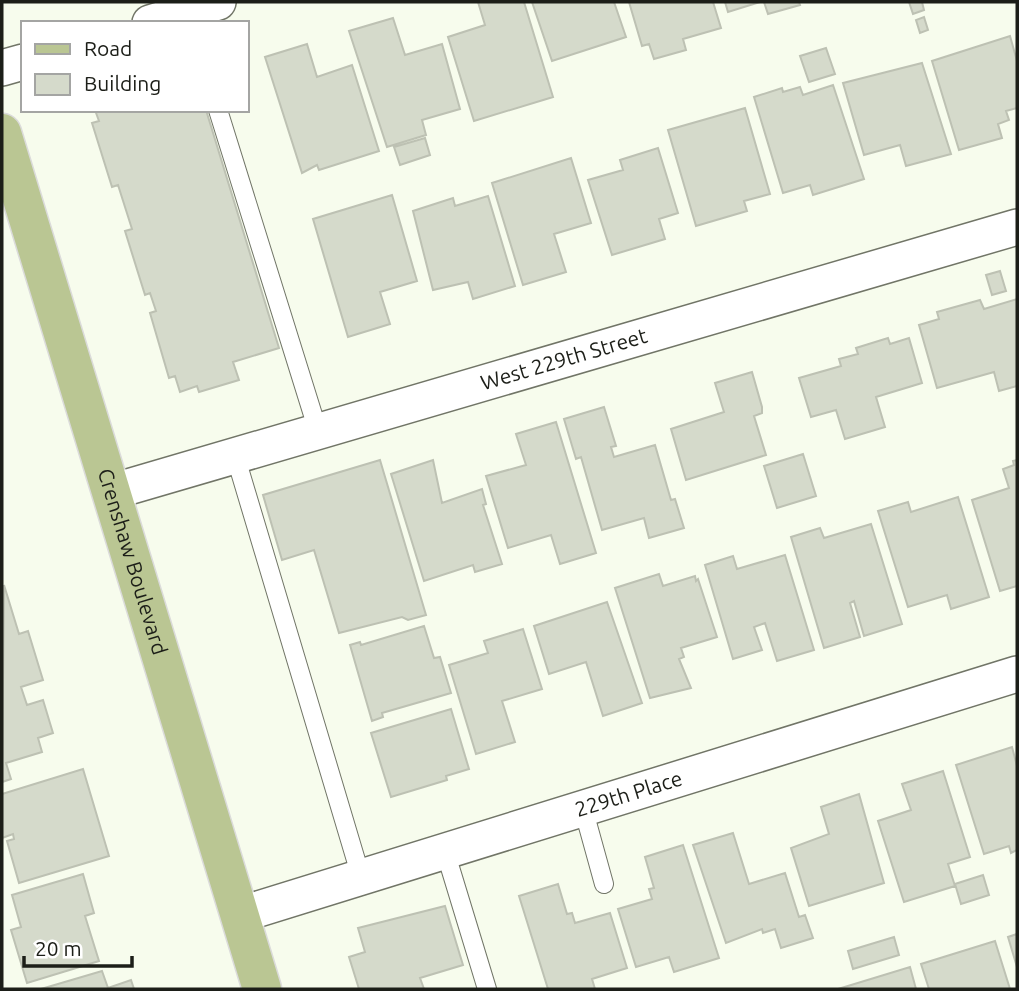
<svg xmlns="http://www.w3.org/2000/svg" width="1019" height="991" font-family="Ubuntu,sans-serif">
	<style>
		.building { fill: #d5dacb; stroke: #bdc1b3; stroke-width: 2 }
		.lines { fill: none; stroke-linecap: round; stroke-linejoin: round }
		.service-casing { stroke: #717567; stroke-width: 20 }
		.minor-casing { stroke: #717567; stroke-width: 38 }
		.primary-casing { stroke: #dbdbda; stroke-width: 41 }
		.service { stroke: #fff; stroke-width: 18 }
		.minor { stroke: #fff; stroke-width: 35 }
		.primary { stroke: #bac693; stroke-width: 38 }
		.labels { text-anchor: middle; stroke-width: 5; stroke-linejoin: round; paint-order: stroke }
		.street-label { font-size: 21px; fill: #1c1e18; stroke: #fff }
	</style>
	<rect width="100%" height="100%" fill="#f7fced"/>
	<path class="building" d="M478,2H524L553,97L474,121L448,37L485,25Z
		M532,2H614L626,37L552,61Z
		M629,2H713L721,28L683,39L686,50L654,59L649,44L642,46Z
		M725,2H760L728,12Z
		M764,2H799L800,5L768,14Z
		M909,2H922L924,10L913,14Z
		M924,17L928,30L920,33L916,20Z
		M393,18L405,55L442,44L460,109L422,120L426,135L387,147L349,31Z
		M1010,36L1017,61V108L1006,111L1009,120L998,124L1002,138L959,150L932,61Z
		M307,44L317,77L352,65L379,151L319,170L317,165L302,173L265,57Z
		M826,48L835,74L809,82L800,56Z
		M922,63L951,154L906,166L900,145L864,155L843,83Z
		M833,85L864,179L813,195L810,185L783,193L754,97L782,88L783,92L800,87L803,95Z
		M745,108L770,194L744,201L747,211L696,226L668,130Z
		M95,110H206L279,348L233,362L239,380L199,392L197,386L180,392L175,376L169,378L150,313L156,311L150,293L145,295L125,231L132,229L118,185L112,187L92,123L99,121Z
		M425,138L430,155L400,165L394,147Z
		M658,148L678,213L659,219L665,239L612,255L588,180L623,170L620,160Z
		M571,158L591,223L554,234L566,272L523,285L492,183Z
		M392,195L417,281L380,292L390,324L348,337L313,219Z
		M488,196L515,286L473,299L468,282L433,290L413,211L453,198L455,206Z
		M1000,271L1006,291L992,295L986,275Z
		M1017,299V386L999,391L994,372L937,388L919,325L939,319L937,312L980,300L984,309Z
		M888,338L890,344L909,338L922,383L876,397L885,427L845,439L836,410L811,417L799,378L841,366L839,359L858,354L856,348Z
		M752,372L762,407V413L754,416L766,455L686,480L671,429L724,412L715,383Z
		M604,407L616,446L611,447L614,457L655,445L671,500L675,499L684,528L649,538L644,518L602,530L581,457L576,459L564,419Z
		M556,422L596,553L560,564L551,535L508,548L486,476L526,465L516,434Z
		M803,454L816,496L777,508L764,466Z
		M380,460L426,615L408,620L402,617L339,633L314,550L282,560L263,495Z
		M433,460L442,503L482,489L486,504L483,505L502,564L475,572L473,565L424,581L391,474Z
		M1017,460V586L1000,591L972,500L1009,488L1003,469L1014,465L1013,461Z
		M958,497L989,597L951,609L947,595L908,607L878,511L908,502L911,512Z
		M871,524L902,624L864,636L854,601L850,603L860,637L824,648L791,537L820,528L824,538Z
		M785,555L814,650L777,661L765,623L754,627L762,650L733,659L705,565L733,556L737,569Z
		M659,574L663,586L695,576L696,581L698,579L717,637L681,648L684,657L679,659L691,688L650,698L615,588Z
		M4,585L19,634L28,631L43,680L21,687L27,705L43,700L53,733L38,738L42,752L6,763L11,779L2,782Z
		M607,602L642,703L603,716L586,662L549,674L534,626Z
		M424,626L434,658L440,657L451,693L382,713L383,717L372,721L350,645L360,642L361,645Z
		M523,629L542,689L502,701L515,742L476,754L449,665L488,653L484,641Z
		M451,709L469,769L446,776L447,780L391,797L371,733Z
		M1012,747L1017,766V850L1011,853L1009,846L984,854L956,765Z
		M83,769L109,856L19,883L7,841L14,839L13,834L2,838V794Z
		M943,771L970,857L948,864L955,886L904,902L878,821L911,810L902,784Z
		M859,794L884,883L809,906L791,848L829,834L821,807Z
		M733,833L749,884L785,873L799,917L805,915L813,938L781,948L775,929L763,933L762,929L726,943L693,845Z
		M683,845L719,958L674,972L669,957L636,967L618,909L652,899L649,889L654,888L645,857Z
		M83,874L94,913L85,916L99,961L27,983L11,930L21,927L12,895Z
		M983,875L989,895L961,904L955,884Z
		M558,884L567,914L572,913L575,923L610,913L627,968L592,979L595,989H548L519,896Z
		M445,906L463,965L420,978L424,989H359L349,957L365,952L358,928Z
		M1017,934V967L1008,937Z
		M894,937L899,955L853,969L848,951Z
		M995,941L1010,989H929L921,964Z
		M910,967L916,989H838Z
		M102,971L108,988L131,980L134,989H41Z"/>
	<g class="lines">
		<g class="service-casing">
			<path id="service" d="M218,110L318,431
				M235,455L361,877
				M583,808L604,884
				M445,851L487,989"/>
		</g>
		<g class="minor-casing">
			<g id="minor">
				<path d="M150,23L218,2"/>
				<path d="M2,68L23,62"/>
				<path id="s1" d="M111,492L1017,227"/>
				<path id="s2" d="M239,915L1017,674"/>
			</g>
		</g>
		<g class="primary-casing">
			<g id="primary">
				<path id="s3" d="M2,133L262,989"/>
			</g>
		</g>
		<use href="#service" class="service"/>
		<use href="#minor" class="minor"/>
		<use href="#primary" class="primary"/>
	</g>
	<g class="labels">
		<g class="street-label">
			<text dy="7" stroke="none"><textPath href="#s1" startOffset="472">West 229th Street</textPath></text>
			<text dy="7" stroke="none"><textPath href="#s3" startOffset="448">Crenshaw Boulevard</textPath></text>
			<text dy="7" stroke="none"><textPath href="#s2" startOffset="408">229th Place</textPath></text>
		</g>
	</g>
	<rect width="1019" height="991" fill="none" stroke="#1c1e18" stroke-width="7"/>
	<rect x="21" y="21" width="228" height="91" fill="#ffffff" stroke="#a4a5a3" stroke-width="2"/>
	<rect x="35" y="44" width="35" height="10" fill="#bac693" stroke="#a4a5a3" stroke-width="2"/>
	<text x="84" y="56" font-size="21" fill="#1c1e18">Road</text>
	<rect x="35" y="74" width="35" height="21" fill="#d5dacb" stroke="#a4a5a3" stroke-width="2"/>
	<text x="84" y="91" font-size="21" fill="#1c1e18">Building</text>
	<path d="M24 956v10h108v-10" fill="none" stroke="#1c1e18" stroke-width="3.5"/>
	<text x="35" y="956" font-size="21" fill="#1c1e18" stroke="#ffffff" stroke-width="5" paint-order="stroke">20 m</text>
</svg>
